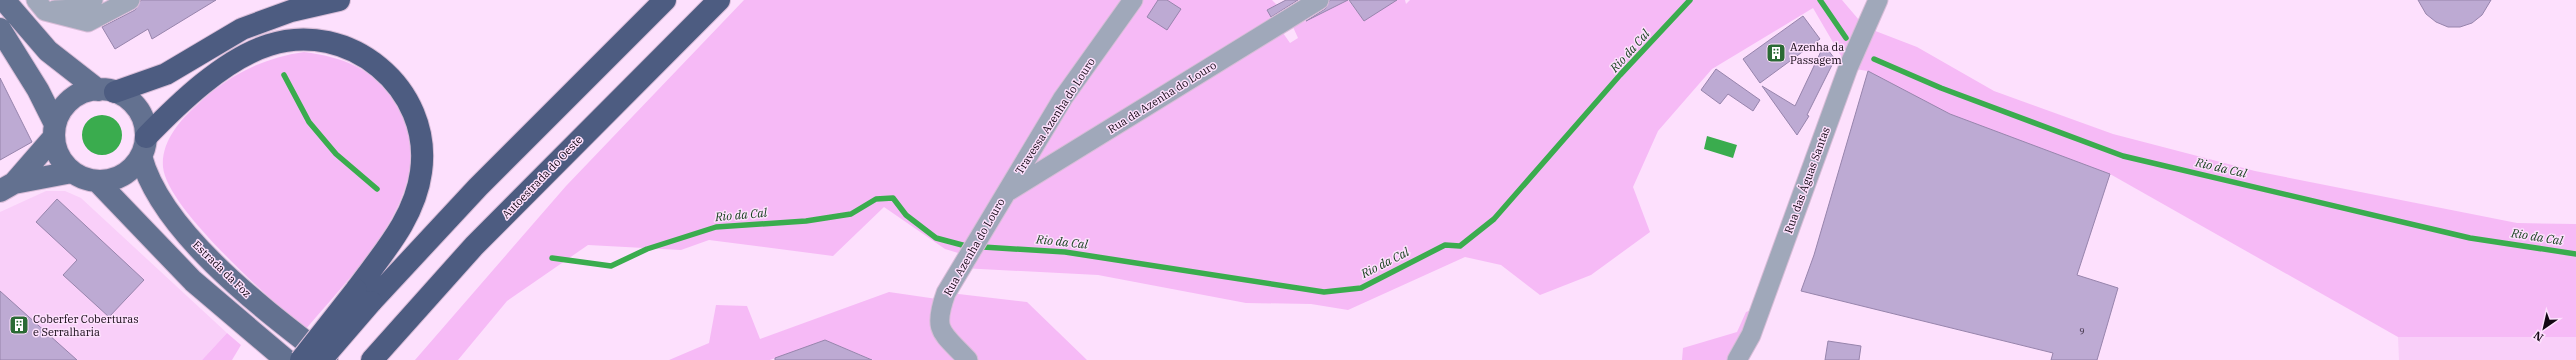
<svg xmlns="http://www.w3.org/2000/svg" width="2576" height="360" font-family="'IBM Plex Serif',serif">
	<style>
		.built { fill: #f9cff9 }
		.green { fill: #f6baf6 }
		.water { fill: #3aac4e }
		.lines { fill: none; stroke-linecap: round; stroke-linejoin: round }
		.stream { stroke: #3aac4e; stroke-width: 5.5 }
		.building { fill: #bdaad3; stroke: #9784ac }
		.minor-casing { stroke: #d8bdd8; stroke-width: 21 }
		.major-casing { stroke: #d8bdd8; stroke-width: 24 }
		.highway-casing { stroke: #d8bdd8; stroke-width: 24 }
		.minor { stroke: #a0a8ba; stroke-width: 19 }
		.major { stroke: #637190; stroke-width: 22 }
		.highway { stroke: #4d5c81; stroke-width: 22 }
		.highway-bridge-casing { stroke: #d8bdd8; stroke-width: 24; stroke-linecap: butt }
		.highway-bridge { stroke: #4d5c81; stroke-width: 22 }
		.labels { text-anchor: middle; stroke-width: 3; stroke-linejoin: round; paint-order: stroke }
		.number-label { font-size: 9px; fill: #3e3043 }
		.poi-label { font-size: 11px; fill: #130713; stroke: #fde0fd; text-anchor: start }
		.street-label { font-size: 11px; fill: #130713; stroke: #fde0fd }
		.water-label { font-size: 12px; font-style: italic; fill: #113d18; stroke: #fde0fd }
	</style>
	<rect width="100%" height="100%" fill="#fde0fd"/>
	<path class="built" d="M46,191H65L81,198L227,333L202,360H0V212Z
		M2398,337H2576V360H2399Z"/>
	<path class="green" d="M744,0H1272L1277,5L1267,10L1290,43L1298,38L1293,27L1348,0L1364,20L1397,0H1405L1406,4L1410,0H1842L1865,27L1917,47L1994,91L2113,134L2255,171L2517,223L2576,224V337H2398L2110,174L1950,114L1868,71L1848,68L1813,8L1712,69L1658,131L1633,187L1650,232L1591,275L1540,295L1501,265L1465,257L1348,310L1311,304L1246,303L1098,275L961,268L968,256L945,249L884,207L833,256L709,240L681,250L588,245L507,301L458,360H415L566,186Z
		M304,52C342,57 374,68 395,103C401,114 409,126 410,139C421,209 346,281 305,330C272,300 167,209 163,167C161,142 180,120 197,105C227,76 262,58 304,52Z
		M889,292L944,300L950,293L1027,302L1087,360H961L958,357L954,360H873L825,340L770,360H669L709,343L716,305L747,306L760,339Z
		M1760,307L1737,360H1682L1683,348L1737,332L1746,312Z
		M227,333L241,345L232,360H202Z"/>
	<path class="water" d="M82 135a20 20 0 1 1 40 0a20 20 0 1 1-40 0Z
		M1707,136L1737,145L1733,158L1704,149Z"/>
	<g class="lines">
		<path class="stream" d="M1820,0L1846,38
			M1874,59L1941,88L2123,156L2470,238L2576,254
			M284,75L309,122L336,154L377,189
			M983,247L1065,252L1324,292L1361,288L1445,245L1460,246L1494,219L1620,75L1690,0
			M552,258L611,266L647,249L716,227L806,221L851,214L876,199L893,198L906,215L936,238L966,246"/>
	</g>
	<path class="building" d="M141,0H216L152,39L148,29L115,49L102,27L135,10Z
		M1158,0H1167L1181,9L1167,30L1147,17Z
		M1286,0H1298L1271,17L1267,10Z
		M1330,0H1348L1306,21L1325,9Z
		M1349,0H1397L1364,21Z
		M2418,0H2491L2482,15L2472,23L2460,27H2448L2436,22L2426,14Z
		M1803,16L1820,39L1760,83L1743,59Z
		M1824,45L1835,59L1807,115L1809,116L1797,135L1762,86L1795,106Z
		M1716,69L1760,100L1753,111L1728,94L1720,104L1701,90Z
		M1868,71L1950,114L2110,174L2077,275L2118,288L2097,360H2051L2053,353L1801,291L1814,255Z
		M0,78L32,142L0,160Z
		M57,199L144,280L109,317L63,275L77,260L36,222Z
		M0,291L77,360H0Z
		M825,340L872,360H775V358Z
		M1828,341L1861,346L1859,360H1825Z"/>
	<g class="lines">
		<g class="minor-casing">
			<path id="minor" d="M36,0L45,11L88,22L130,0
				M55,10L77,9L93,0
				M1009,191L1319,0
				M968,360C942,332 932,332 946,293L1063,98L1133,0
				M1737,360L1751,335L1848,68L1878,0"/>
		</g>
		<g class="major-casing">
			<path id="major" d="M4,0L48,51L98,90
				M0,29L38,90L55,124
				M54 135a46 46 0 1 1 92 0a46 46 0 1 1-92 0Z
				M141,156C161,233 266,311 327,358
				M97,181L193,281L286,360
				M14,183L54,137
				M0,191L14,183L72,172"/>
		</g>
		<g class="highway-casing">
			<path id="highway" d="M115,92L166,74L242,29L291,11L339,0
				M146,137C178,104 224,59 269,45C348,19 433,88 421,172C415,218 382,254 356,290
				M371,302L478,187L665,0
				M372,360L474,246L719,0"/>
		</g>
		<use href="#minor" class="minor"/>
		<use href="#major" class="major"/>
		<use href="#highway" class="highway"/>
		<g class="highway-bridge-casing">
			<path id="highway-bridge" d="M301,360L356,290
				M321,360L371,302"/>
		</g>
		<use href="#highway-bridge" class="highway-bridge"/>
	</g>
	<defs>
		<g id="building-square" transform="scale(1)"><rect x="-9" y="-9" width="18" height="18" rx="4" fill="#2a6a34" stroke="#fde0fd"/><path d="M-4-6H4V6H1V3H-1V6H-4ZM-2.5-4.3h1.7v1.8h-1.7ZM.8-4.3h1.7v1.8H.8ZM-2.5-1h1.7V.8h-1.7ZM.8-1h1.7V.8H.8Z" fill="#fff"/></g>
	</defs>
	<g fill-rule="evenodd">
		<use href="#building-square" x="1776" y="53"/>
		<use href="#building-square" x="19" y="325"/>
	</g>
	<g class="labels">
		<g class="number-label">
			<text x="2082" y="335">9</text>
		</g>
		<g class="poi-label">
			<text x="1790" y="51">Azenha da<tspan x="1790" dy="13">Passagem</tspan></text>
			<text x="33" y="323">Coberfer Coberturas<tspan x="33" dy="13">e Serralharia</tspan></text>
		</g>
		<g class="street-label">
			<text transform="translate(1162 97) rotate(-32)" y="4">Rua da Azenha do Louro</text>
			<text transform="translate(1055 116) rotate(-57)" y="4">Travessa Azenha do Louro</text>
			<text transform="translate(542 177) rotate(-46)" y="4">Autoestrada do Oeste</text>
			<text transform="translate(1807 180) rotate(-70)" y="4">Rua das Águas Santas</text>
			<text transform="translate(974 247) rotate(-60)" y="4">Rua Azenha do Louro</text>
			<text transform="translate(222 269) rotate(44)" y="4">Estrada da Foz</text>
		</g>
		<g class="water-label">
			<text transform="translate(1630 51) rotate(-48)" y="4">Rio da Cal</text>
			<text transform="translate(2221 168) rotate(13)" y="4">Rio da Cal</text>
			<text transform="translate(741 215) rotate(-5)" y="4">Rio da Cal</text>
			<text transform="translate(2537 237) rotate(9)" y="4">Rio da Cal</text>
			<text transform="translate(1062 242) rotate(6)" y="4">Rio da Cal</text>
			<text transform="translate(1385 263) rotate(-27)" y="4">Rio da Cal</text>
		</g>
	</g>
	<g transform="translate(2544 328) rotate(214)" stroke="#fde0fd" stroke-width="3" paint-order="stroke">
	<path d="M0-3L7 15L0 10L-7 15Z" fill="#130713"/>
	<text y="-6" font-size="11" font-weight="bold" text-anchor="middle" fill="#130713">N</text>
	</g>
</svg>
